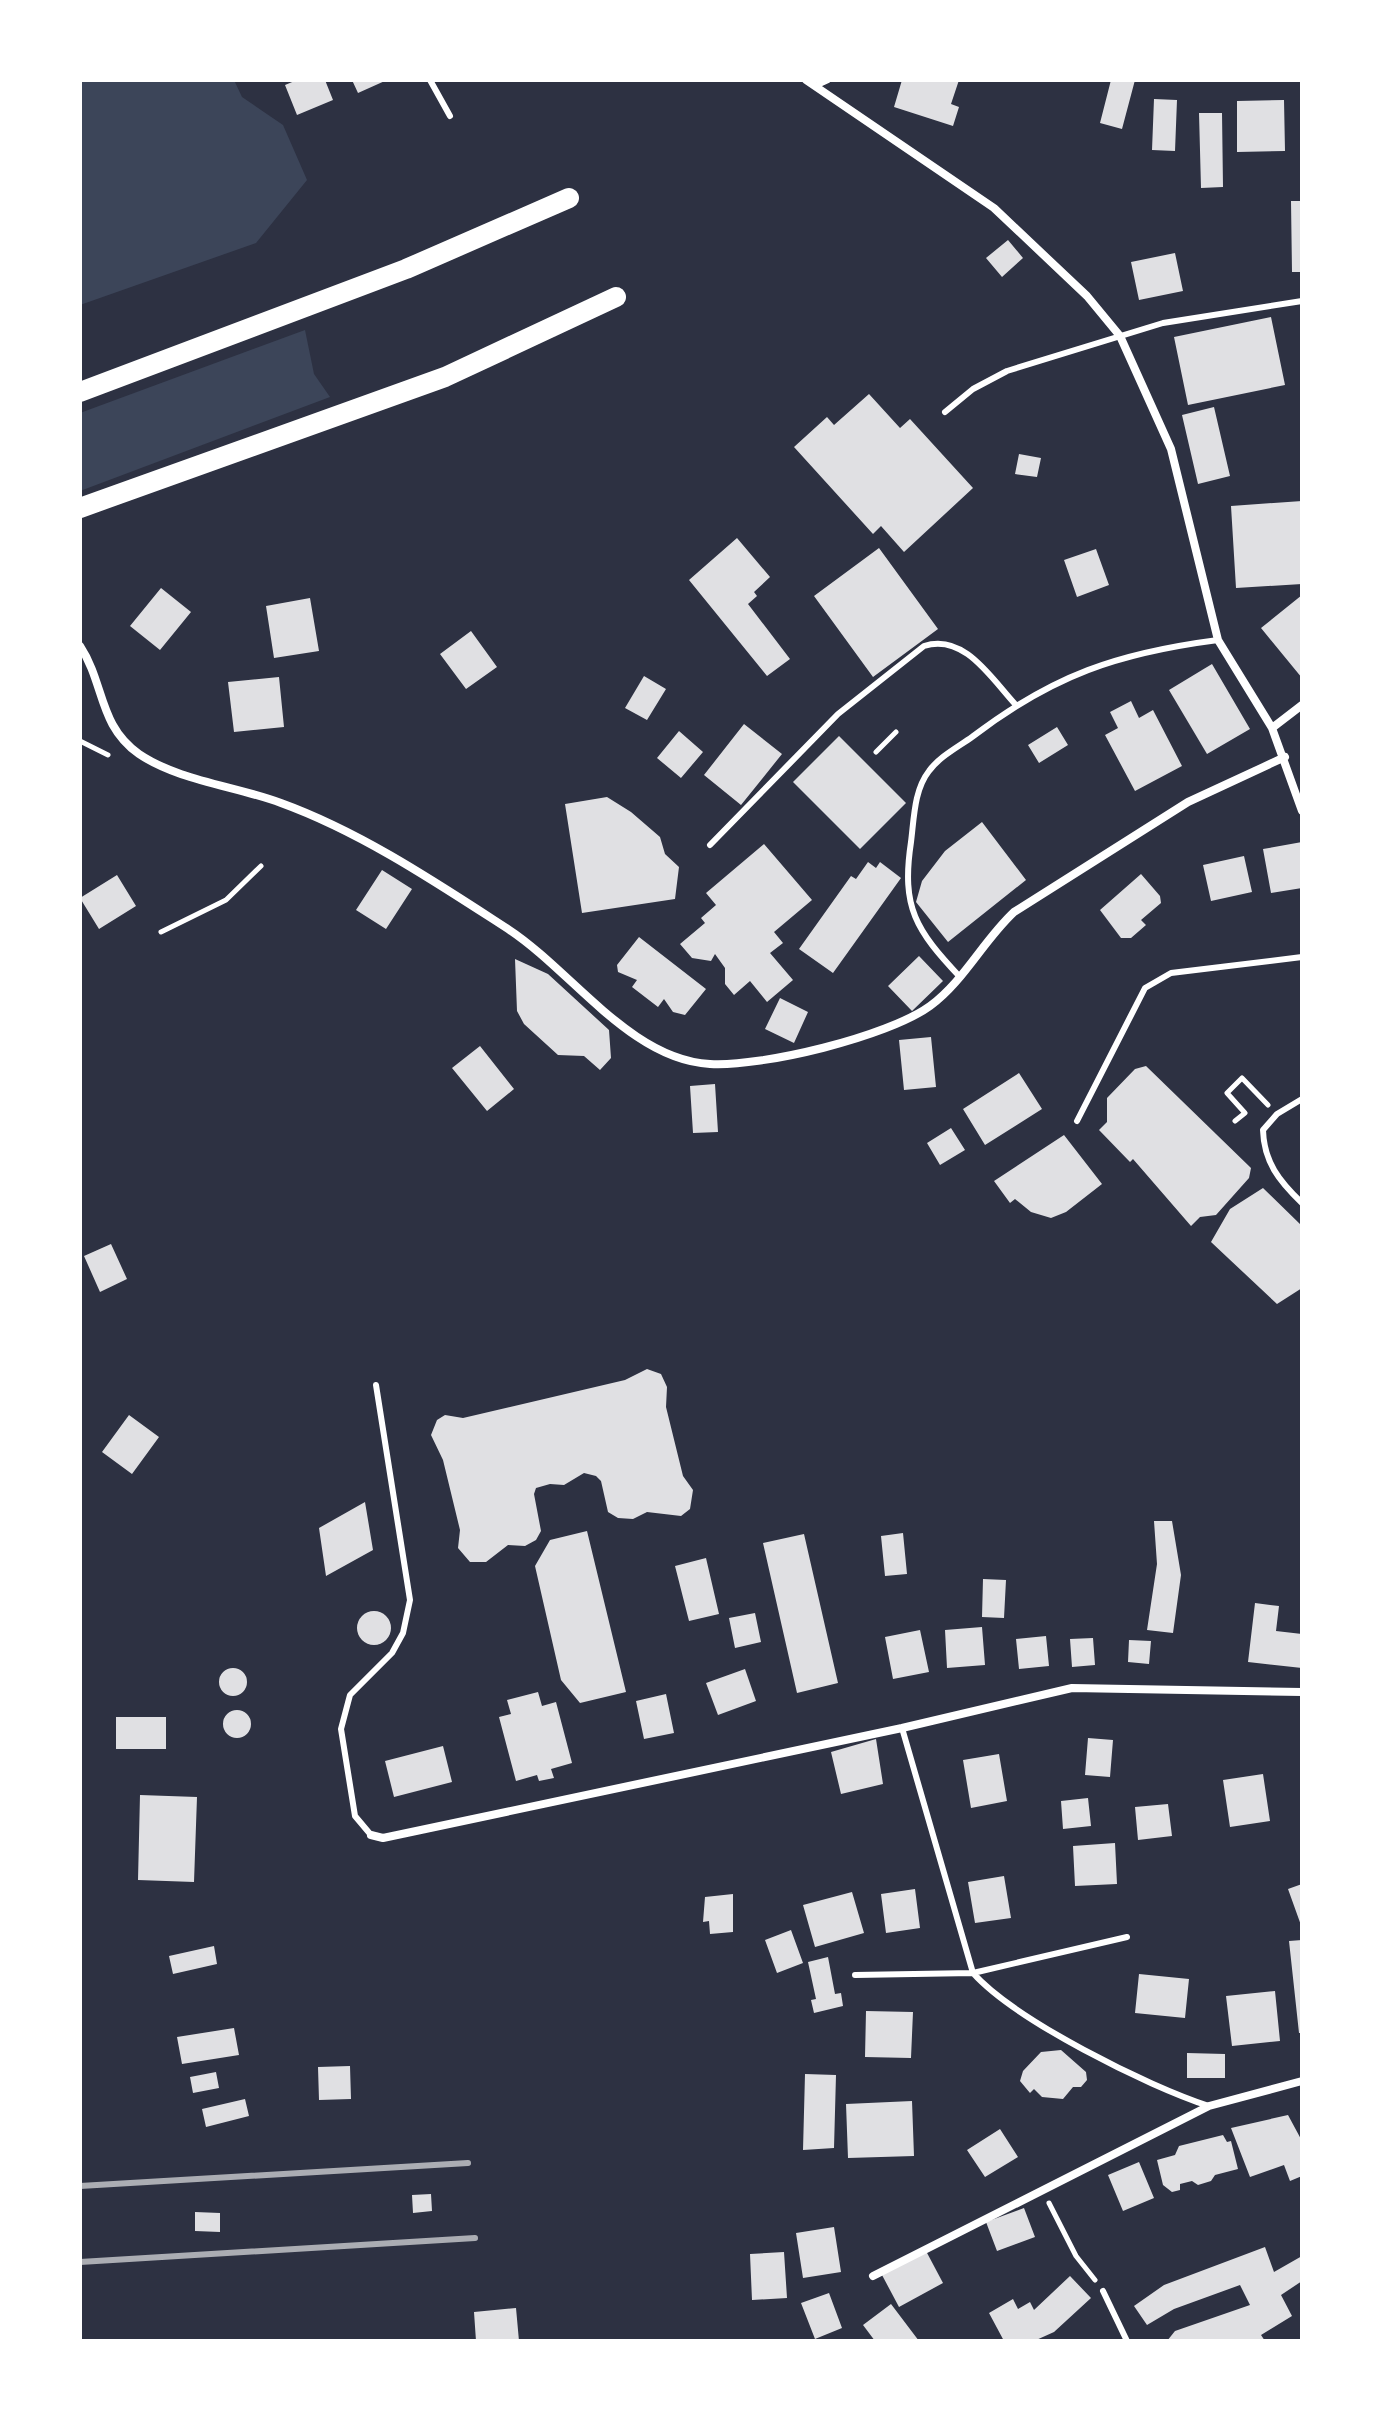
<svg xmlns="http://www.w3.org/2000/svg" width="1382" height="2421" font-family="'Fira Sans',sans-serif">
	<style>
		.green { fill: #3c4559 }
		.building { fill: #e0e0e3 }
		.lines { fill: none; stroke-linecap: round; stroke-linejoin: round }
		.path { stroke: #fff; stroke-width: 5 }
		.service { stroke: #fff; stroke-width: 6 }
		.minor { stroke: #fff; stroke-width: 8 }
		.primary { stroke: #fff; stroke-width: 20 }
		.rail { stroke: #abadb3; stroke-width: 6 }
	</style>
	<rect width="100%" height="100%" fill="#2d3142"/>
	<path class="green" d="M80,80H234L242,97L283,125L307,180L256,243L80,305Z
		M305,330L314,374L330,397L80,491V413Z"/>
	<path class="building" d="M297,80H325L333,100L297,115L285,85Z
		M352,80H387L358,93Z
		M902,80H959L951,104L959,107L953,126L894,107Z
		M1111,80H1135L1122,129L1100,123Z
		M1154,99L1177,100L1175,151L1152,150Z
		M1284,100L1285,151L1237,152V101Z
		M1199,113H1222L1223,187L1201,188Z
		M1291,201H1302V272H1292Z
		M1008,240L1023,258L1002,277L986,258Z
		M1175,253L1183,291L1139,300L1131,262Z
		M1271,317L1285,385L1188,405L1174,337Z
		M869,394L900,428L910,419L973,488L904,552L881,526L873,534L794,447L827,417L834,425Z
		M1214,407L1230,476L1198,484L1182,415Z
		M1019,454L1041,458L1037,477L1015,474Z
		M1302,501V584L1236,588L1231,506Z
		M737,538L770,577L754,592L757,596L748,604L790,659L767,676L689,580Z
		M879,548L938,629L873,677L814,596Z
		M1096,549L1109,585L1077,597L1064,560Z
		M161,588L191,612L160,650L130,626Z
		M1302,595V678L1261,628Z
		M310,598L319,651L274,658L266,606Z
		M471,631L497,667L466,689L440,654Z
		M1212,664L1250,729L1207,754L1169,690Z
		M644,676L666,689L647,720L625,708Z
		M279,677L284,727L234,732L228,682Z
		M1131,701L1139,718L1153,710L1182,766L1135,791L1105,735L1118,728L1110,712Z
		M744,724L782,754L741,805L704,775Z
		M1057,727L1068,745L1039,763L1028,745Z
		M679,731L703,752L681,778L657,758Z
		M839,736L906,803L860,849L793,782Z
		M607,797L631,812L660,837L665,854L679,867L675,899L582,913L565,804Z
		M982,822L1026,880L948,942L916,902L922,881L945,851Z
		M1302,842V888L1271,893L1263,849Z
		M764,844L812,900L774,932L783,943L770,953L793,980L767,1002L750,981L734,995L725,984V968L715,954L711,961L692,958L680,944L705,923L701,918L716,905L706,893Z
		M1244,856L1252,892L1211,901L1203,865Z
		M868,862L876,868L880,862L901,878L833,973L799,949L851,876L856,879Z
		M382,870L412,889L386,929L356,910Z
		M1141,874L1160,896L1161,903L1141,920L1146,925L1131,938H1121L1100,910Z
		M117,875L136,906L99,929L80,898Z
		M639,937L706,989L685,1015L673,1012L664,999L658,1007L632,987L637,980L618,972L617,965Z
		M919,956L943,981L912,1011L888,986Z
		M515,959L548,974L609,1030L611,1058L600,1070L584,1056L558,1055L524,1024L517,1011Z
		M780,998L808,1012L794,1043L765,1029Z
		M931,1037L936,1087L904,1090L899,1040Z
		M480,1046L514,1089L487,1111L452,1068Z
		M1146,1066L1251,1168L1249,1178L1216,1215L1200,1217L1191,1226L1133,1159L1130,1162L1099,1130L1107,1122V1098L1135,1069Z
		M1019,1073L1042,1109L985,1145L963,1109Z
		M715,1084L718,1132L693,1133L690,1086Z
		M951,1128L965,1150L940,1165L927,1143Z
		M1064,1135L1102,1184L1066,1212L1051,1218L1031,1212L1015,1199L1010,1203L994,1181Z
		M1263,1188L1302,1226V1288L1277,1304L1211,1242L1230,1209Z
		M111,1244L127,1279L100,1292L84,1256Z
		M647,1369L661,1374L667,1387L666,1407L683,1476L693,1490L690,1509L681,1516L647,1512L633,1519L618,1518L608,1512L601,1481L596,1476L584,1473L564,1485L550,1484L536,1488L534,1494L541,1531L536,1540L525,1546L508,1545L486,1562H470L458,1548L460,1530L443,1460L431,1435L437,1420L445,1415L463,1418L625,1380Z
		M129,1415L159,1437L132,1474L102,1452Z
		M365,1502L373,1550L326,1576L319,1528Z
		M1154,1521H1172L1181,1575L1173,1633L1147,1630L1157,1564Z
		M587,1531L626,1692L580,1703L561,1680L535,1566L550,1540Z
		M903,1533L907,1574L885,1576L881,1536Z
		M804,1534L838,1683L797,1693L763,1543Z
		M706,1558L719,1614L689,1621L675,1566Z
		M983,1579L1006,1580L1004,1618L982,1617Z
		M1255,1603L1279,1606L1276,1631L1302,1634V1668L1248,1662Z
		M357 1628a17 17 0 1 1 34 0a17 17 0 1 1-34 0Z
		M755,1613L761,1642L735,1648L729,1618Z
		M982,1627L985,1665L947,1668L945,1630Z
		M920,1630L929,1672L893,1679L885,1637Z
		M1046,1636L1049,1666L1019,1669L1016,1639Z
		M1093,1638L1095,1665L1072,1667L1070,1639Z
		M1129,1640L1151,1641L1149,1664L1128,1662Z
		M219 1682a14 14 0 1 1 28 0a14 14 0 1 1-28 0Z
		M745,1669L756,1701L718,1715L706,1683Z
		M538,1692L542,1706L556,1702L572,1763L551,1769L554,1778L539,1781L537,1775L516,1781L499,1717L511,1714L507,1700Z
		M666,1694L674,1733L644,1739L636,1701Z
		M223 1724a14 14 0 1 1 28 0a14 14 0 1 1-28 0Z
		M116,1717H166V1749H116Z
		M1088,1738L1113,1740L1110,1777L1085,1775Z
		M876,1739L883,1784L841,1794L831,1752Z
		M443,1746L452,1782L394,1797L385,1761Z
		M999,1754L1007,1801L971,1808L963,1760Z
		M1263,1774L1270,1821L1230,1827L1223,1780Z
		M140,1795L197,1797L194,1882L138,1880Z
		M1088,1798L1091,1826L1063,1829L1061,1801Z
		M1168,1804L1172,1836L1138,1840L1135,1807Z
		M1115,1843L1117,1884L1075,1886L1073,1846Z
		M1004,1876L1011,1918L975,1923L968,1882Z
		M1302,1884V1928L1288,1889Z
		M915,1889L920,1928L886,1933L881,1894Z
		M852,1892L864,1933L815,1947L803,1905Z
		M733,1894V1932L710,1934L709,1921L703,1922L705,1897Z
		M791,1930L803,1963L777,1973L765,1940Z
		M1302,1940V2033H1299L1289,1941Z
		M214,1946L217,1964L173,1974L169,1956Z
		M828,1957L835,1994L841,1993L843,2006L814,2013L811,2000L816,1999L808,1962Z
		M1139,1974L1189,1979L1185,2018L1135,2013Z
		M1275,1991L1280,2041L1232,2046L1226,1996Z
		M866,2011L913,2012L911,2058L865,2057Z
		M234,2028L239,2055L182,2064L177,2037Z
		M1061,2050L1086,2072L1087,2080L1081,2087H1073L1063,2099L1042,2097L1034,2089L1030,2093L1020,2081L1023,2071L1041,2052Z
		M1187,2053L1225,2054V2078H1187Z
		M350,2066L351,2099L319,2100L318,2067Z
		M216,2072L219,2088L193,2093L190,2077Z
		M805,2074L836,2075L834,2148L803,2150Z
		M245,2099L249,2116L206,2127L202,2109Z
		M912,2101L914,2156L848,2158L846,2104Z
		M1288,2115L1302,2141V2176L1290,2181L1284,2165L1250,2177L1231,2128Z
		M1000,2129L1018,2157L985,2177L967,2150Z
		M1223,2135L1227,2142L1231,2141L1238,2169L1215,2175L1211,2181L1198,2185L1192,2181L1180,2184V2190L1172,2192L1163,2185L1157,2160L1175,2155L1179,2146Z
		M1139,2162L1154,2198L1123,2211L1108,2175Z
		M431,2194L432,2211L413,2213L412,2195Z
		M1024,2208L1035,2237L997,2251L986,2222Z
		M195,2212L220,2213V2232L195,2231Z
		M834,2227L841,2272L803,2278L796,2233Z
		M1265,2247L1274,2272L1302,2256V2281L1281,2295L1292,2316L1261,2335L1265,2341H1167L1175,2331L1250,2305L1240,2285L1174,2309L1147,2325L1134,2306L1164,2285Z
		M926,2251L943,2283L899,2307L882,2275Z
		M784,2252L787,2298L752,2300L750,2254Z
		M1070,2276L1091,2298L1054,2332L1034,2341H1004L989,2313L1013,2299L1018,2309L1030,2302L1034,2310Z
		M829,2293L842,2328L815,2339L801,2303Z
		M891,2304L919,2341H875L863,2325Z
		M516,2308L519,2341H476L474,2312Z"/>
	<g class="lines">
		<path class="path" d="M80,741L108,755
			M876,752L896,732
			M161,932L226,900L261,866
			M1235,1121L1245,1113L1227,1093L1242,1078L1268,1105
			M1049,2203L1076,2256L1095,2280"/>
		<path class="service" d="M430,80L450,116
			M815,86L828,80
			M945,412L973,389L1007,371L1163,323L1302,301
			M710,845L838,714L924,646C964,633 991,678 1015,704
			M960,977C916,930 901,908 911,842C914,819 914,790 929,771C939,757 958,747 972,737C1053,675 1118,653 1218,640
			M1302,1099L1277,1114L1263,1130C1264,1162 1279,1181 1302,1203
			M1077,1121L1145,988L1171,973L1302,957
			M902,1728L973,1973L1127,1937
			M371,1835L355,1816L341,1729L350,1695L392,1653L403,1633L410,1600L376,1385
			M855,1975L973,1973C1015,2020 1147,2086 1209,2106
			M1103,2291L1127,2341"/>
		<path class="minor" d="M806,80L994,208L1087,296L1120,336L1171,449L1218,640L1272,728L1302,811
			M80,646C105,684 98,725 139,754C179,781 236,786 281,803C361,832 437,883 508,929C572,971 631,1060 710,1064C762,1067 887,1037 930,1006C964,981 983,941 1014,912L1188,802L1285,757
			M1272,728L1302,705
			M371,1835L383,1838L902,1728L1072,1688L1302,1692
			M873,2276L1209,2106L1302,2081"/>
		<path class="primary" d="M80,392L406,269L569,198
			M80,508L445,377L616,297"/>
		<path class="rail" d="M80,2186L468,2163
			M80,2262L475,2238"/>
	</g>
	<rect width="1382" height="2421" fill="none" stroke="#ffffff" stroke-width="164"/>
</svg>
